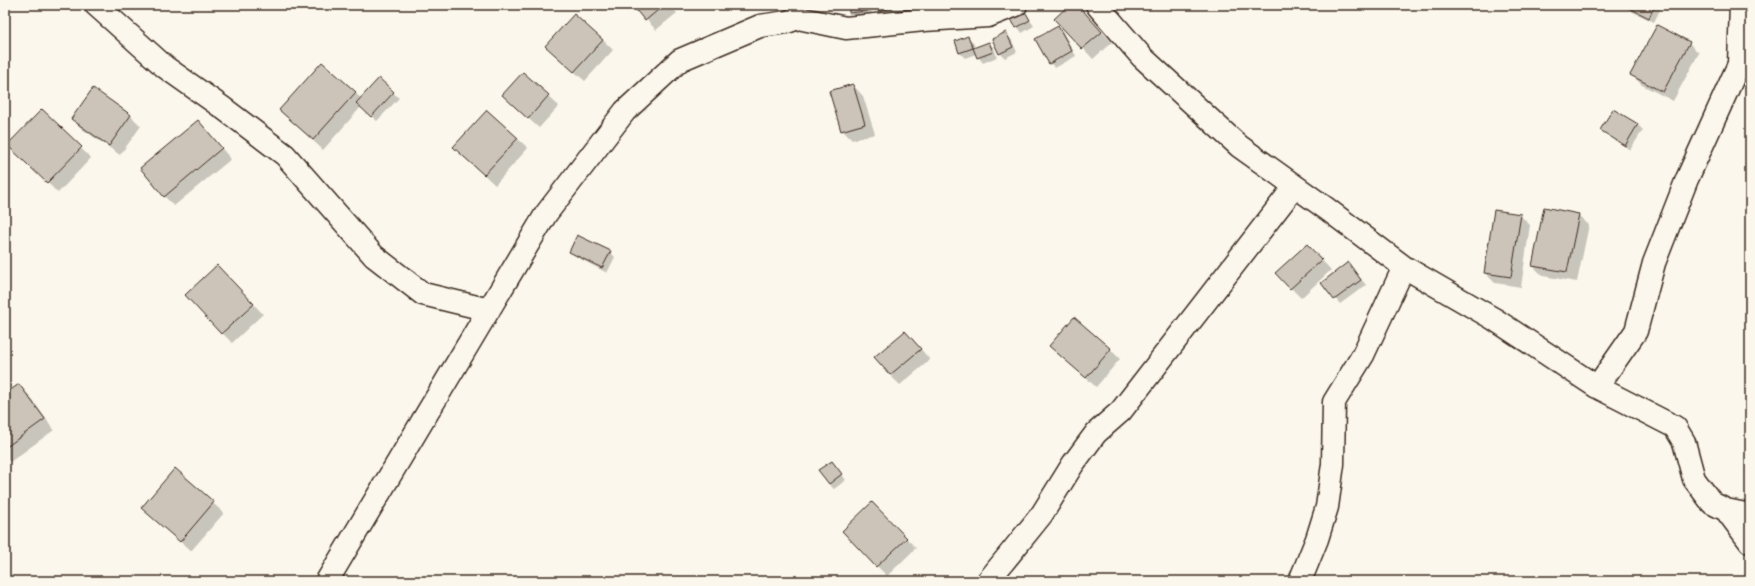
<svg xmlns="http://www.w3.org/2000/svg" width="1755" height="586" font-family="Dekko,sans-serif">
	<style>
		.shadow { fill: #0003 }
		.building { fill: #ccc4b9; stroke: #3b2a1e }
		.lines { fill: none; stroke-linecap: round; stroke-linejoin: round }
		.minor-casing { stroke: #3b2a1e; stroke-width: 25 }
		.minor { stroke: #fbf7ec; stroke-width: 22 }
	</style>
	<rect width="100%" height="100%" fill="#fbf7ec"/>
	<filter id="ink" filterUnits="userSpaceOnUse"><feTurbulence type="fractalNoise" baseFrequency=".025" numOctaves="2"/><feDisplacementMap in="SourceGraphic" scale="8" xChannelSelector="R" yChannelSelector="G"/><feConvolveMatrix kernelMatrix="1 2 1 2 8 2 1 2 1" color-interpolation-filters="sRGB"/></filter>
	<g filter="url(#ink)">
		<path class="shadow" d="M633,5H670L677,13L656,30Z
			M850,5H871L872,16L855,17L850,12Z
			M877,5H917L919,11L890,21L880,11Z
			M1070,5H1077L1112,42L1093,59L1056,19Z
			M1629,5H1661L1662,6L1654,22L1633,12L1628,7Z
			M1023,10L1034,26L1022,33L1011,17Z
			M1058,27L1063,32L1076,56L1055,68L1050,63Z
			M1006,34L1011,39L1017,52L1005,58L1000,53Z
			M968,37L973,42L975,48L989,43L994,48L997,57L983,63L976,54L965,58L960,53L956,42Z
			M603,40L613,50L585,81L556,56Z
			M1689,43L1699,53L1673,101L1642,85L1632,75Z
			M523,73L559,106L539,128L513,105Z
			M379,80L399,98L377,121L361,107L323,150L280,110L355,93L362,99Z
			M853,85L863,96L875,134L852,140L842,130Z
			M94,89L131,116L141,126L120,155L82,129L72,119Z
			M1613,110L1638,125L1643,130L1630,150L1601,130Z
			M42,111L91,158L58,193L9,145Z
			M198,121L231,159L174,206L164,196Z
			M517,138L528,148L495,185L454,147Z
			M1520,215L1530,225L1521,287L1495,283L1485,273Z
			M1578,215L1589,225L1577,282L1543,276L1533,266Z
			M570,251L610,252L615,257L607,273L575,256Z
			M1317,255L1331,270L1301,298L1291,288Z
			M1348,263L1366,285L1340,304L1322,283Z
			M227,276L263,314L232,343L186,296Z
			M915,342L930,360L900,385L890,375Z
			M1050,346L1110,349L1120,359L1096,387Z
			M19,385L29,395L54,430L10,462L5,457V395Z
			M832,462L846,480L834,489L829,484Z
			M175,470L224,513L191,551L142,508Z
			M883,514L916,548L887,576L877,566Z"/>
		<path class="building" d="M632,5H664L645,21Z
			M849,5H867L868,11L849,13Z
			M876,5H897L879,12Z
			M1069,5H1078L1102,32L1082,49L1054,19Z
			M1628,5H1655L1649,18L1627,7Z
			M1023,8L1030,20L1016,28L1009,16Z
			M574,14L603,40L574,72L545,46Z
			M1657,25L1690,42L1663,92L1630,75Z
			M1058,26L1072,51L1049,64L1035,39Z
			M1006,32L1013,47L999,54L992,39Z
			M968,36L973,48L959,53L955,41Z
			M989,42L993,52L977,58L973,48Z
			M322,62L356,92L313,140L279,110Z
			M523,72L549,95L528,119L502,95Z
			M379,78L394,92L371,117L356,103Z
			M853,84L865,124L841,131L829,91Z
			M93,88L131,115L109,146L71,119Z
			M42,109L82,147L47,183L7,145Z
			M1613,109L1638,124L1625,146L1600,130Z
			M487,110L518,138L484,175L453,147Z
			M198,120L222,148L164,197L140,168Z
			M1544,207L1579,214L1567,272L1532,266Z
			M1494,210L1521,214L1511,277L1484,273Z
			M577,235L611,251L602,268L569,252Z
			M1307,244L1322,260L1290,289L1275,273Z
			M1348,262L1361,280L1334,300L1321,283Z
			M217,265L254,304L221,334L185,295Z
			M1074,317L1111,349L1086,378L1049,346Z
			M905,331L921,349L890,375L874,357Z
			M19,384L45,419L5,448V394Z
			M832,461L842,474L829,484L818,470Z
			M175,468L214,502L180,542L141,508Z
			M872,502L907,538L876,567L842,531Z"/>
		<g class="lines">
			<g class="minor-casing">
				<path id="minor" d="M96,5L165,67L223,108L285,155L374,256L423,294L489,310
					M1097,5L1142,57L1239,146L1327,209L1404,267L1494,319L1597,387L1675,427L1684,442L1694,479L1712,503L1726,510L1750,515
					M1597,387L1636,331L1654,263L1687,179L1739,64L1741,5
					M1726,510L1750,542
					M327,581L546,214L625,111L680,60L760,26L787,22L798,18L846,28L924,20L988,16L1016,5
					M988,581L1042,514L1073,464L1096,433L1121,411L1295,186
					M1300,581L1317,539L1327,507L1333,464L1334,402L1363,355L1404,267"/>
			</g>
			<use href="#minor" class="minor"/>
		</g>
	</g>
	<rect width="1755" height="586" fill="none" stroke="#fbf7ec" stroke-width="20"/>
	<rect x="10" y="10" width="1735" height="566" fill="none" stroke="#3b2a1e" stroke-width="1.5" filter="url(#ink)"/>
</svg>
